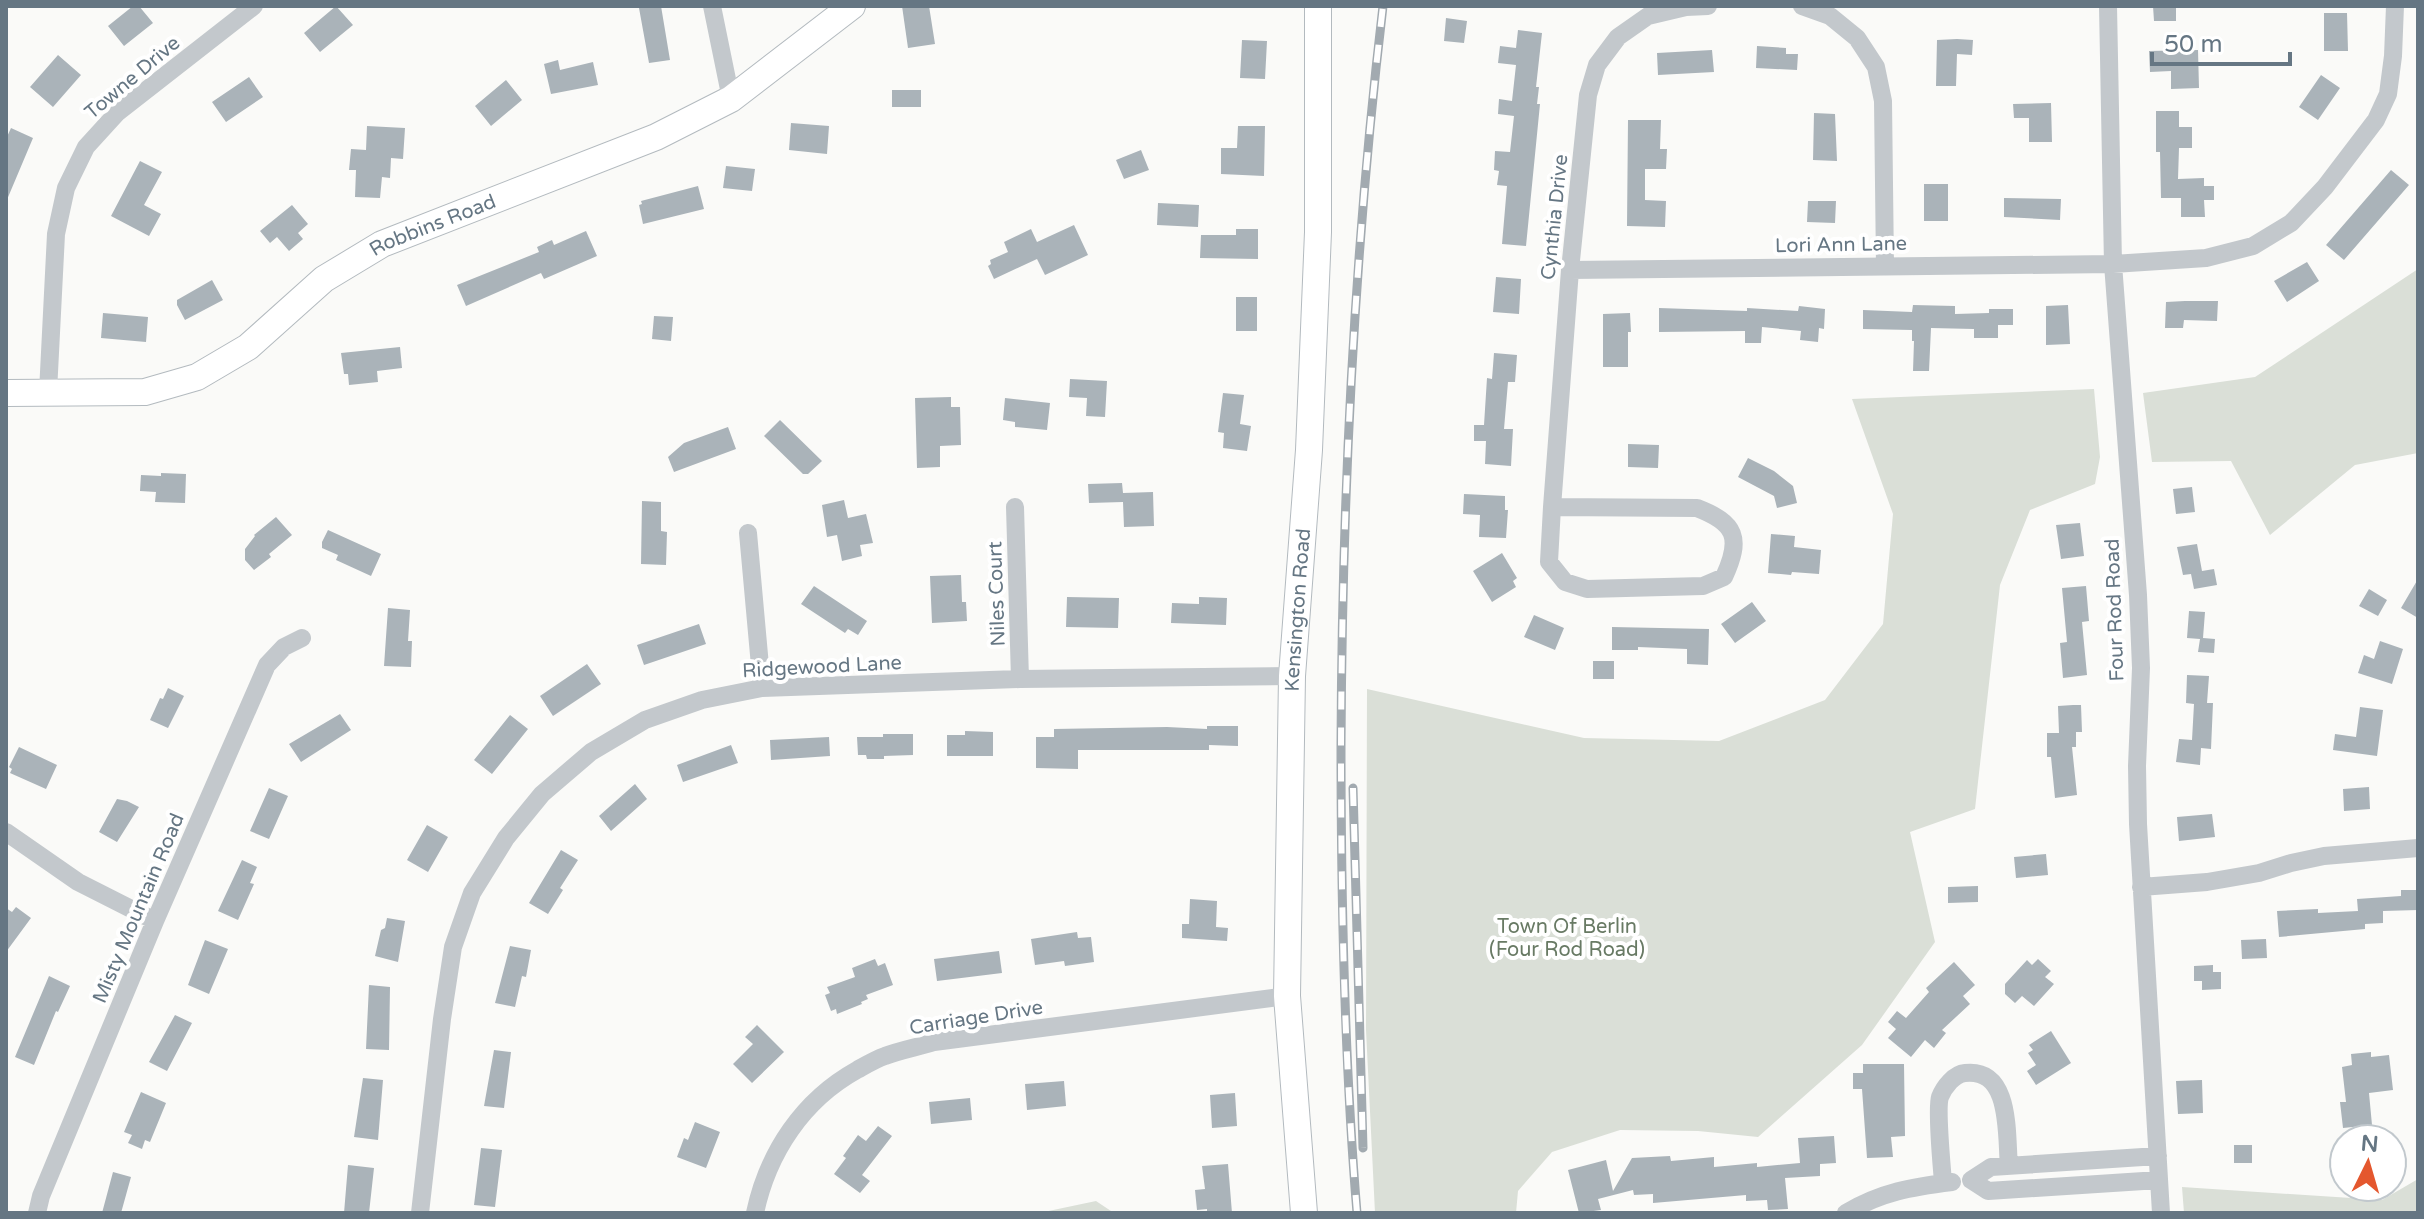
<svg xmlns="http://www.w3.org/2000/svg" width="2424" height="1219" font-family="'Varela Round',sans-serif">
	<style>
		.green { fill: #dadfd7 }
		.building { fill: #aab3b9 }
		.lines { fill: none; stroke-linecap: round; stroke-linejoin: round }
		.secondary-casing { stroke: #b3babf; stroke-width: 28 }
		.street { stroke: #c3c8cc; stroke-width: 18 }
		.secondary { stroke: #fff; stroke-width: 26 }
		.rail-casing { stroke: #a2aab0; stroke-width: 9 }
		.rail { stroke: #fff; stroke-width: 6; stroke-dasharray: 18; stroke-linecap: butt }
		.labels { text-anchor: middle; stroke-width: 8; stroke-linejoin: round; paint-order: stroke }
		.street-label { font-size: 20px; fill: #657683; stroke: #fff }
		.park-label { font-size: 20px; fill: #687a64; stroke: #fff }
	</style>
	<rect width="100%" height="100%" fill="#fafaf8"/>
	<path class="green" d="M2418,269V453L2355,465L2270,535L2231,461L2152,462L2143,393L2255,377Z
		M2094,389L2100,457L2095,484L2030,510L2000,585L1975,809L1910,832L1935,942L1862,1045L1758,1137L1698,1131L1620,1130L1552,1152L1518,1191L1516,1213H1375L1366,1030L1367,689L1584,738L1719,741L1825,700L1883,624L1893,514L1852,399Z
		M2418,1179V1213H2184L2182,1187L2382,1200Z
		M1096,1201L1114,1213H1039Z"/>
	<path class="building" d="M133,6H139L153,23L124,46L108,26Z
		M336,6L353,25L320,52L304,33Z
		M661,6L670,60L649,63L639,8Z
		M902,6H929L935,44L908,48Z
		M2153,6H2176V21H2154Z
		M2324,13H2347L2348,51H2324Z
		M1446,18L1467,21L1464,43L1444,41Z
		M1518,30L1542,33L1536,87H1539L1537,104H1540L1526,246L1502,244L1507,186L1497,185L1499,171L1494,170L1495,151L1510,152L1514,116L1498,114L1499,99L1512,101L1516,65L1498,63L1500,46L1516,48Z
		M1957,39L1973,40L1972,55L1957,54L1956,86H1936L1937,40Z
		M1242,40L1267,41L1265,79L1240,78Z
		M1757,46L1786,48V54H1798L1797,70L1756,68Z
		M1712,50L1714,72L1658,75L1657,53Z
		M2198,50L2199,88L2171,89V71L2150,72L2149,51Z
		M58,55L81,75L53,107L30,87Z
		M558,60L560,70L593,62L598,85L551,94L544,64Z
		M2321,75L2340,88L2318,120L2299,107Z
		M249,77L263,97L226,122L212,102Z
		M506,80L522,100L491,126L475,106Z
		M892,90H921V107H892Z
		M2051,103L2052,142H2029V118H2014L2013,104Z
		M2156,111H2179V127H2192V148H2179L2178,179L2204,178V186H2214V200H2204L2205,217H2181V198H2161L2160,152H2156Z
		M1814,113L1835,114L1837,161L1813,160Z
		M1628,120H1661L1660,149H1667L1666,169H1645V200L1666,201L1665,227L1627,226Z
		M791,123L829,126L827,154L789,150Z
		M367,126L405,128L403,159L391,158L390,178L382,177L380,198L355,197L356,170H349L351,149L366,150Z
		M1238,126H1265L1264,176L1221,174V148H1237Z
		M11,128L33,138L6,202V139Z
		M1141,150L1149,170L1124,179L1116,160Z
		M140,161L162,172L144,205L161,214L149,236L111,216Z
		M726,166L755,169L752,191L723,188Z
		M2391,170L2409,185L2344,260L2326,245Z
		M1924,184H1948V221H1924Z
		M698,186L704,209L643,224L639,205L642,204L641,201Z
		M2004,198L2061,199L2060,220L2004,217Z
		M1808,201H1836L1835,223L1807,222Z
		M1158,203L1199,205L1198,227L1157,225Z
		M292,205L308,224L298,233L303,239L289,251L277,237L270,243L260,231Z
		M1074,225L1088,255L1045,275L1037,259L994,279L988,266L991,264L990,260L1008,252L1004,242L1031,229L1037,242Z
		M1236,229H1258V259L1200,258L1201,235H1236Z
		M586,231L597,256L544,279L541,273L466,306L457,285L539,252L537,247L552,240L554,245Z
		M2307,262L2319,281L2287,302L2274,281Z
		M1496,277L1521,279L1519,314L1493,312Z
		M212,280L223,300L185,320L177,305V300Z
		M1236,297H1257V331H1236Z
		M2185,301H2218L2217,321L2184,320L2183,328H2165L2166,302Z
		M1913,305L1955,306V314L1989,313V309H2013V325H1998V338H1974V329L1931,328L1929,371H1913L1914,341H1912V330L1863,329V310L1912,312Z
		M2068,305L2070,344L2046,345V306Z
		M1799,306L1825,309L1824,329L1819,328L1818,342L1800,340L1801,331L1762,327L1761,343H1745V331L1659,332V308L1747,311V308L1798,311Z
		M103,313L148,317L146,342L101,338Z
		M1630,313L1631,332H1628V367H1603V314Z
		M654,316L673,317L671,341L652,339Z
		M400,347L402,368L377,371L378,382L349,385L348,374H344L341,353Z
		M1494,353L1517,355L1515,382H1508L1504,429H1513L1511,466L1485,464L1486,441H1474V425H1484L1487,378L1492,379Z
		M1070,379L1107,381L1105,417L1086,416L1087,398L1069,397Z
		M1223,393L1244,395L1240,424L1251,426L1247,451L1223,448L1224,433L1218,432Z
		M951,397V407H960L961,445L940,446V467L917,468L915,398Z
		M1005,398L1050,403L1047,430L1015,427V422L1003,420Z
		M780,420L822,461L808,474H803L764,436Z
		M728,427L736,449L674,472L668,457L684,443Z
		M1628,444L1659,445L1658,468L1628,467Z
		M1748,458L1774,471L1793,486L1797,503L1777,508L1774,496L1738,477Z
		M161,473L186,474L185,503L155,502L156,492L140,491L141,475L161,476Z
		M1122,483L1123,493L1153,492L1154,526L1124,527L1123,502L1089,503L1088,484Z
		M2192,487L2195,512L2176,514L2173,489Z
		M1464,494L1505,496V510H1508L1506,538L1479,537L1480,515L1463,514Z
		M844,500L848,518L866,514L873,543L860,545L862,556L842,561L837,535L827,537L822,505Z
		M642,501L661,502V531L667,532L666,565L641,564Z
		M276,517L292,535L269,554L271,557L254,570L245,560V549L255,536L254,535Z
		M2080,523L2084,556L2061,559L2056,525Z
		M328,530L381,554L371,576L336,560L338,555L322,548V542Z
		M1771,534L1795,536L1794,547L1821,550L1819,574L1792,572L1791,575L1768,573Z
		M2197,544L2202,571L2214,569L2217,585L2194,589L2191,574L2183,575L2177,547Z
		M1502,553L1517,578L1513,581L1516,587L1492,602L1473,571Z
		M961,575L962,602H966L967,621L932,623L930,576Z
		M2418,579V618L2401,608Z
		M814,586L867,621L858,635L848,629L845,633L801,604Z
		M2086,586L2089,621L2082,622L2087,675L2063,678L2060,643L2067,642L2062,588Z
		M2369,589L2387,600L2378,616L2359,606Z
		M1067,597L1119,598L1118,628L1066,627Z
		M1199,597L1227,598L1226,625L1171,623L1172,603L1199,604Z
		M1752,602L1766,621L1735,643L1721,624Z
		M388,608L410,610L408,641H412L411,667L384,666Z
		M2189,611L2205,612L2203,638L2215,639L2214,653L2198,652L2200,639L2187,638Z
		M1534,615L1564,628L1555,650L1524,637Z
		M699,624L706,644L644,665L637,645Z
		M1612,627L1709,629L1708,665L1687,664V649L1638,647V650H1612Z
		M2380,641L2403,649L2392,684L2358,673L2364,655L2374,659Z
		M1593,661H1614V679H1593Z
		M587,664L601,684L553,716L540,696Z
		M2187,675L2209,676L2207,703H2213L2211,749L2201,748L2200,765L2176,762L2179,739L2192,740L2194,704L2186,703Z
		M168,688L184,696L168,728L150,720L160,698L163,699Z
		M2073,705H2081L2082,732H2076V747H2072L2077,795L2055,798L2051,757H2047V733H2059L2058,706Z
		M2360,707L2383,710L2377,756L2333,750L2335,734L2356,737Z
		M340,714L351,730L301,762L289,744Z
		M510,715L528,729L492,774L474,760Z
		M1207,726H1238V746L1209,745V750H1078V769L1036,768V737H1054V729L1167,727L1207,729Z
		M965,731L993,732V756H947V735H965Z
		M883,734H913V755L884,756V759H867L866,755H858L857,737H883Z
		M829,737L830,756L771,760L770,740Z
		M731,745L738,763L683,782L677,765Z
		M19,747L57,765L46,789L10,773L12,769L9,767Z
		M635,784L647,799L611,831L599,816Z
		M2369,787L2370,809L2344,811L2343,789Z
		M269,788L288,796L269,839L250,831Z
		M117,799L127,801L139,807L117,842L99,832Z
		M2212,814L2215,837L2179,841L2177,817Z
		M427,825L448,837L428,872L407,860Z
		M561,850L578,860L560,888L563,890L548,914L529,903Z
		M2046,854L2048,875L2016,878L2014,857Z
		M242,860L257,867L250,883L254,884L238,920L218,911Z
		M1978,886V902L1948,903V887Z
		M2401,890H2418V910L2383,911V923L2365,924V929L2279,937L2277,911L2318,909V913L2358,911L2357,899L2401,896Z
		M1190,899L1217,901L1216,927L1228,928L1227,941L1182,938V924H1189Z
		M16,907L31,918L6,952V908L12,912Z
		M387,918L405,921L398,962L375,956L381,930L385,928Z
		M1077,932L1078,938L1091,937L1094,962L1065,966L1064,961L1035,965L1031,939Z
		M2266,939L2267,958L2242,959L2241,940Z
		M205,940L228,949L209,994L188,985Z
		M510,946L531,950L526,977L522,976L515,1007L495,1003Z
		M999,951L1002,973L937,981L934,959Z
		M875,959L878,966L885,963L893,985L866,995L868,999L861,1002L862,1004L837,1014L836,1009L831,1011L825,995L830,993L827,987L855,977L852,968Z
		M2038,959L2051,971L2045,977L2054,984L2034,1006L2022,996L2015,1003L2005,994V984L2027,960L2032,965Z
		M1954,962L1975,985L1963,996L1970,1004L1942,1030L1946,1033L1934,1048L1925,1040L1911,1057L1888,1038L1896,1029L1888,1022L1897,1011L1906,1018L1929,992L1926,988Z
		M2213,965V972H2221V989L2202,990V981H2194V966Z
		M49,976L70,986L58,1012L56,1011L34,1065L15,1057Z
		M369,985L390,987L389,1050L366,1049Z
		M175,1015L192,1023L167,1071L149,1062Z
		M757,1025L784,1052L752,1083L733,1064L753,1044L745,1037Z
		M2051,1031L2071,1063L2036,1085L2027,1071L2036,1065L2028,1053L2033,1050L2029,1045Z
		M494,1050L511,1052L504,1108L484,1106Z
		M2371,1052V1057L2389,1055L2393,1090L2369,1093L2372,1125L2343,1128L2340,1102H2346L2342,1067L2352,1065L2351,1054Z
		M1863,1064H1904L1905,1136L1891,1137L1893,1157L1867,1158L1862,1089H1853V1073H1863Z
		M363,1078L383,1080L378,1140L354,1137Z
		M2202,1080L2203,1113L2178,1114L2176,1081Z
		M1064,1081L1066,1106L1027,1110L1025,1084Z
		M141,1092L166,1103L150,1142L145,1140L142,1149L128,1143L132,1135L124,1132Z
		M1235,1093L1237,1126L1212,1128L1210,1095Z
		M970,1098L972,1120L931,1124L929,1102Z
		M695,1122L720,1132L706,1168L677,1157L684,1138L688,1140Z
		M878,1126L892,1136L862,1175L870,1181L860,1193L834,1174L846,1158L843,1156L858,1135L866,1141Z
		M1834,1136L1836,1163L1820,1164V1176L1785,1178L1788,1209L1768,1210L1767,1200L1746,1201V1195L1653,1203V1194L1634,1195L1633,1190L1598,1199L1601,1210L1579,1213L1568,1170L1606,1160L1613,1191L1632,1158L1670,1156L1671,1161L1714,1157V1167L1757,1163V1167L1800,1163L1798,1138Z
		M2234,1145H2252V1163H2234Z
		M481,1148L502,1150L495,1207L474,1205Z
		M1228,1164L1232,1213H1207V1209L1197,1210L1195,1190L1205,1189L1202,1166Z
		M348,1165L374,1168L369,1213H344Z
		M113,1172L131,1177L121,1213H102Z"/>
	<g class="lines">
		<g class="secondary-casing">
			<g id="secondary">
				<path id="s1" d="M6,393L145,392L197,377L248,347L324,279L382,244L656,137L731,99L852,6"/>
				<path id="s2" d="M1304,1213L1287,996L1292,676L1309,450L1318,232V6"/>
			</g>
		</g>
		<path class="street" d="M712,6L731,99
			M1802,6L1830,16L1857,38L1876,67L1883,101L1885,266
			M2108,6L2113,264L2138,595L2141,668L2137,766L2138,824L2161,1213
			M1570,270L2113,264L2206,258L2253,246L2291,223L2325,187L2376,120L2388,94L2393,56L2395,6
			M48,392L56,234L66,188L86,147L117,113L254,6
			M1015,507L1020,679
			M1552,507L1570,270L1588,95L1597,65L1618,37L1648,16L1686,7L1708,6
			M1552,507L1697,508C1736,523 1742,538 1724,577L1703,586L1587,589L1565,582L1549,562Z
			M748,533L762,688
			M6,832L78,882L155,921
			M2141,887L2207,882L2259,873L2291,863L2324,856L2418,848
			M2158,1156L1991,1167L1971,1180L1988,1191L2159,1180
			M1943,1183C1942,1167 1936,1109 1940,1097C1944,1087 1954,1074 1965,1073C2012,1068 2006,1135 2009,1166
			M37,1213L41,1196L155,921L267,665L284,647L302,638
			M420,1213L442,1019L453,947L472,893L506,838L542,794L591,752L645,720L702,700L762,688L1020,679L1292,676
			M755,1213C768,1152 803,1100 857,1070C866,1065 876,1059 885,1056C901,1050 918,1047 934,1042L1287,996
			M1846,1213C1881,1192 1912,1187 1952,1182"/>
		<use href="#secondary" class="secondary"/>
		<g class="rail-casing">
			<path id="rail" d="M1353,788L1363,1148
				M1357,1213C1344,1057 1341,902 1341,746C1342,499 1354,251 1383,6"/>
		</g>
		<use href="#rail" class="rail"/>
	</g>
	<g class="labels">
		<g class="street-label">
			<text transform="translate(132 77) rotate(-40)" y="7">Towne Drive</text>
			<text transform="translate(1554 217) rotate(-84)" y="7">Cynthia Drive</text>
			<text dy="7" stroke="none"><textPath href="#s1" startOffset="476">Robbins Road</textPath></text>
			<text transform="translate(1841 244) rotate(-1)" y="7">Lori Ann Lane</text>
			<text transform="translate(996 594) rotate(-92)" y="7">Niles Court</text>
			<text dy="7" stroke="none"><textPath href="#s2" startOffset="604">Kensington Road</textPath></text>
			<text transform="translate(2114 610) rotate(-92)" y="7">Four Rod Road</text>
			<text transform="translate(822 666) rotate(-3)" y="7">Ridgewood Lane</text>
			<text transform="translate(138 908) rotate(-67)" y="7">Misty Mountain Road</text>
			<text transform="translate(976 1017) rotate(-9)" y="7">Carriage Drive</text>
		</g>
		<g class="park-label">
			<text x="1567" y="933">Town Of Berlin<tspan x="1567" dy="23">(Four Rod Road)</tspan></text>
		</g>
	</g>
	<rect width="2424" height="1219" fill="none" stroke="#657683" stroke-width="16"/>
	<g transform="translate(2368 1163) rotate(5)"><circle r="38" fill="#ffffff" stroke="#c1c8cd" stroke-width="2"/>
	<path d="M0-6L14 30L0 20L-14 30Z" fill="#e4572e"/>
	<text y="-12" font-size="22" font-weight="bold" text-anchor="middle" fill="#657683">N</text>
	</g>
	<path d="M2152 52v12h138v-12" fill="none" stroke="#657683" stroke-width="4"/>
	<text x="2164" y="52" font-size="24" fill="#657683" stroke="#ffffff" stroke-width="6" paint-order="stroke">50 m</text>
</svg>
